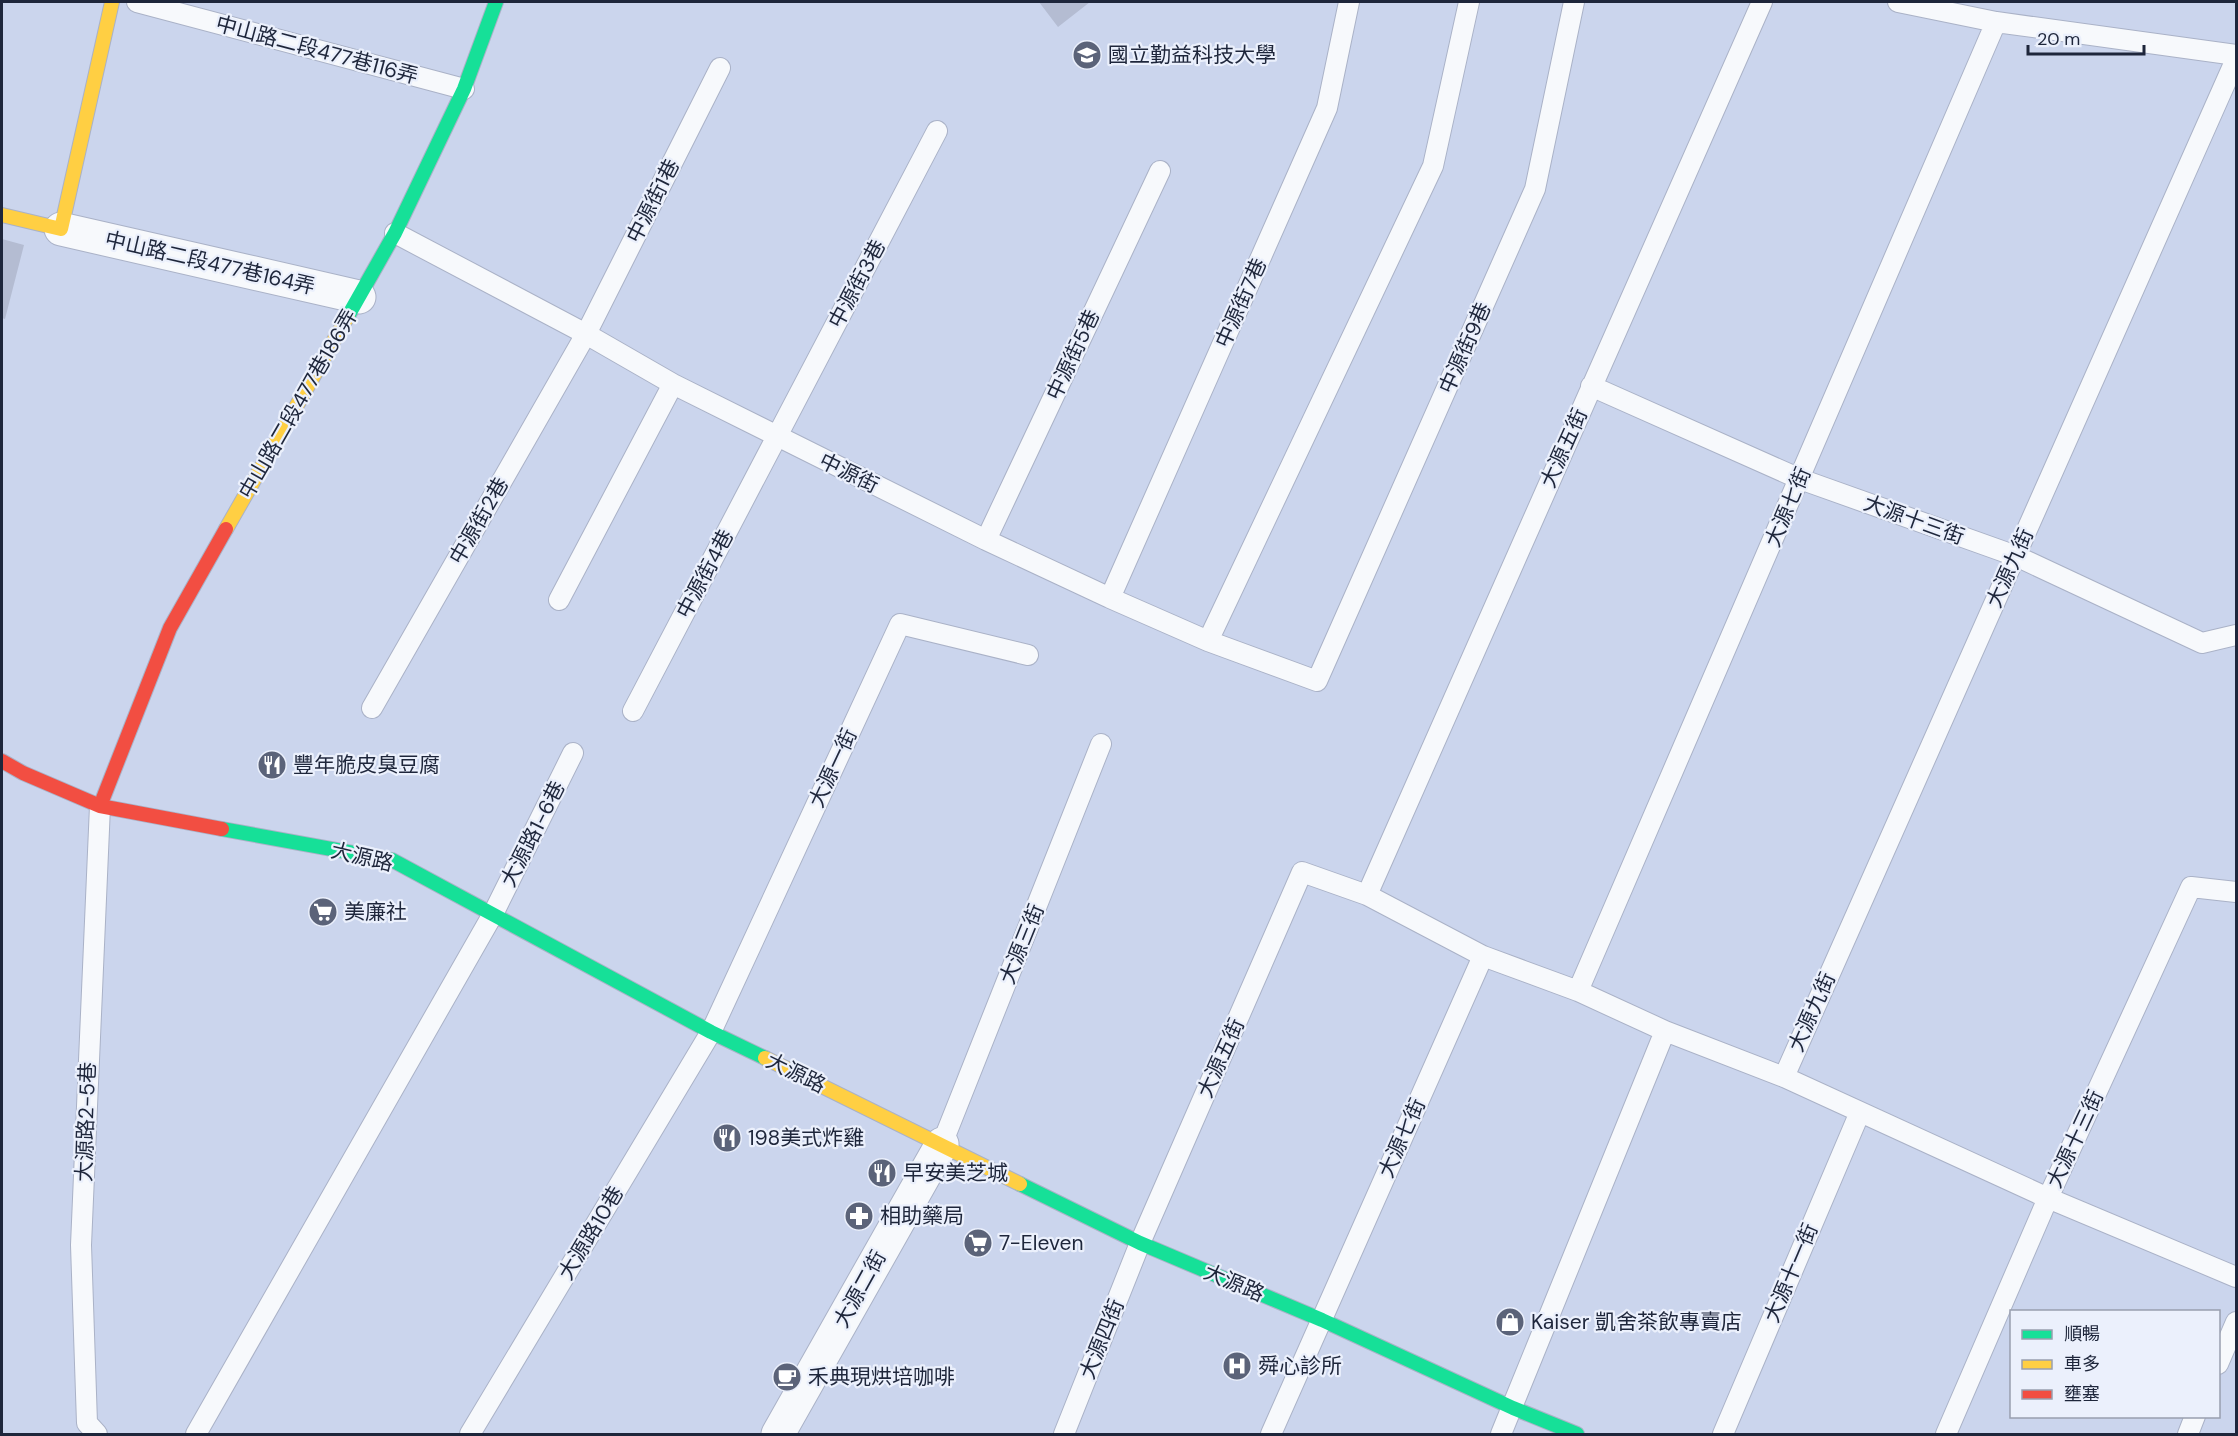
<svg xmlns="http://www.w3.org/2000/svg" width="2238" height="1436" font-family="'DM Sans','Noto Sans TC',sans-serif">
	<style>
		.building { fill: #b4bcd2 }
		.lines { fill: none; stroke-linecap: round; stroke-linejoin: round }
		.lane-casing { stroke: #aab2c7; stroke-width: 22 }
		.street-casing { stroke: #aab2c7; stroke-width: 35 }
		.fast-casing { stroke: #aab2c7; stroke-width: 16 }
		.slow-casing { stroke: #aab2c7; stroke-width: 16 }
		.jam-casing { stroke: #aab2c7; stroke-width: 16 }
		.lane { stroke: #f7f9fc; stroke-width: 20 }
		.street { stroke: #f7f9fc; stroke-width: 33 }
		.fast { stroke: #16e098; stroke-width: 14 }
		.slow { stroke: #ffcf43; stroke-width: 14 }
		.jam { stroke: #f24e42; stroke-width: 14 }
		.labels { text-anchor: middle; stroke-width: 4.5; stroke-linejoin: round; paint-order: stroke }
		.street-label { font-size: 21px; fill: #1e263b; stroke: #ebf0fc }
		.poi-label { font-size: 21px; fill: #1e263b; stroke: #ebf0fc; text-anchor: start }
	</style>
	<rect width="100%" height="100%" fill="#cbd5ed"/>
	<path class="building" d="M1039,2H1090L1058,27Z
		M2,239L24,245L5,319L2,318Z"/>
	<g class="lines">
		<g class="lane-casing">
			<path id="lane" d="M137,2L464,89
				M1898,2L1996,22L2236,55
				M395,233L586,334L673,384L986,540L1110,598L1208,641L1317,681L1535,189L1574,2
				M1591,386L1800,479L2016,556L2202,643L2236,635
				M986,540L1160,171
				M1110,598L1327,108L1349,2
				M559,600L673,384
				M1208,641L1433,166L1469,2
				M372,708L586,334L720,68
				M633,711L937,131
				M1367,895L1762,2
				M1578,991L1996,22
				M1784,1077L2236,59
				M942,1144L1101,744
				M2218,1364L2236,1322
				M97,1434L87,1423L81,1245L100,806
				M196,1434L493,914L573,753
				M470,1434L711,1032L900,624L1028,655
				M1064,1434L1140,1243L1302,872L1367,895L1483,956L1578,991L1665,1031L1784,1077L2048,1198L2236,1277
				M1271,1434L1483,956
				M1501,1434L1665,1031
				M1723,1434L1860,1112
				M1946,1434L2048,1198L2191,887L2236,892
				M2188,1434L2195,1416"/>
		</g>
		<g class="street-casing">
			<path id="street" d="M61,229L359,297
				M778,1434L942,1144"/>
		</g>
		<g class="fast-casing">
			<path id="fast" d="M348,316L395,233L464,89L496,2
				M222,829L392,860L711,1032L765,1058
				M1020,1184L1140,1243L1322,1320L1513,1408L1577,1434"/>
		</g>
		<g class="slow-casing">
			<path id="slow" d="M2,215L61,229L112,2
				M226,529L348,316
				M765,1058L1020,1184"/>
		</g>
		<g class="jam-casing">
			<path id="jam" d="M2,761L23,773L100,806L222,829
				M100,806L170,628L226,529"/>
		</g>
		<use href="#lane" class="lane"/>
		<use href="#street" class="street"/>
		<use href="#fast" class="fast"/>
		<use href="#slow" class="slow"/>
		<use href="#jam" class="jam"/>
	</g>
	<defs>
		<g id="university-disc" transform="scale(1.5)"><circle r="9.5" fill="#5b6379" stroke="#ebf0fc"/><path d="M0-5L7-2L0 1L-7-2ZM-4 1L0 2.5L4 1V4Q0 6-4 4Z" fill="#fff"/></g>
		<g id="restaurant-disc" transform="scale(1.5)"><circle r="9.5" fill="#5b6379" stroke="#ebf0fc"/><path d="M-5-6h1v4h1v-4h1v4h1v-4h1v5L-1.5 .5V6h-2V.5L-5-1ZM5-6V6H3V1.5H1.5Q1.5-4 5-6Z" fill="#fff"/></g>
		<g id="supermarket-disc" transform="scale(1.5)"><circle r="9.5" fill="#5b6379" stroke="#ebf0fc"/><path d="M-6-5.5h2.5l.6 2H6L4.5 2H-2.5L-4.4-4H-6ZM-1.5 3.2a1.3 1.3 0 1 0 .1 0ZM3 3.2a1.3 1.3 0 1 0 .1 0Z" fill="#fff"/></g>
		<g id="pharmacy-disc" transform="scale(1.5)"><circle r="9.5" fill="#5b6379" stroke="#ebf0fc"/><path d="M-2-6h4v4h4v4h-4v4h-4v-4h-4v-4h4Z" fill="#fff"/></g>
		<g id="shop-disc" transform="scale(1.5)"><circle r="9.5" fill="#5b6379" stroke="#ebf0fc"/><path d="M-5-2.5h2.3a2.7 3.5 0 0 1 5.4 0H5L5.5 6h-11ZM-1.5-2.5h3a1.5 2.3 0 0 0-3 0Z" fill="#fff"/></g>
		<g id="hospital-disc" transform="scale(1.5)"><circle r="9.5" fill="#5b6379" stroke="#ebf0fc"/><path d="M-5-5h3v3.5h4V-5h3V5h-3V1.5h-4V5h-3Z" fill="#fff"/></g>
		<g id="cafe-disc" transform="scale(1.5)"><circle r="9.5" fill="#5b6379" stroke="#ebf0fc"/><path d="M-5.5-4.5H6V0H3Q3 3.5 0 3.5H-2.5Q-5.5 3.5-5.5 0ZM3-3.2v2h1.7v-2ZM-6 4.5H4V6H-6Z" fill="#fff"/></g>
	</defs>
	<g fill-rule="evenodd">
		<use href="#university-disc" x="1087" y="55"/>
		<use href="#restaurant-disc" x="272" y="765"/>
		<use href="#supermarket-disc" x="323" y="912"/>
		<use href="#restaurant-disc" x="727" y="1138"/>
		<use href="#restaurant-disc" x="882" y="1173"/>
		<use href="#pharmacy-disc" x="859" y="1216"/>
		<use href="#supermarket-disc" x="978" y="1243"/>
		<use href="#shop-disc" x="1510" y="1322"/>
		<use href="#hospital-disc" x="1237" y="1366"/>
		<use href="#cafe-disc" x="787" y="1377"/>
	</g>
	<g class="labels">
		<g class="street-label">
			<text transform="translate(317 50) rotate(15)" y="7">中山路二段477巷116弄</text>
			<text transform="translate(653 201) rotate(-63)" y="7">中源街1巷</text>
			<text transform="translate(210 263) rotate(13)" y="7">中山路二段477巷164弄</text>
			<text transform="translate(857 284) rotate(-62)" y="7">中源街3巷</text>
			<text transform="translate(1241 303) rotate(-66)" y="7">中源街7巷</text>
			<text transform="translate(1465 348) rotate(-66)" y="7">中源街9巷</text>
			<text transform="translate(1073 355) rotate(-65)" y="7">中源街5巷</text>
			<text transform="translate(298 404) rotate(-60)" y="7">中山路二段477巷186弄</text>
			<text transform="translate(1564 448) rotate(-66)" y="7">大源五街</text>
			<text transform="translate(849 473) rotate(26)" y="7">中源街</text>
			<text transform="translate(1788 507) rotate(-67)" y="7">大源七街</text>
			<text transform="translate(1914 520) rotate(20)" y="7">大源十三街</text>
			<text transform="translate(479 521) rotate(-60)" y="7">中源街2巷</text>
			<text transform="translate(2010 568) rotate(-66)" y="7">大源九街</text>
			<text transform="translate(705 574) rotate(-62)" y="7">中源街4巷</text>
			<text transform="translate(833 768) rotate(-65)" y="7">大源一街</text>
			<text transform="translate(533 834) rotate(-63)" y="7">大源路1-6巷</text>
			<text transform="translate(362 857) rotate(13)" y="7">大源路</text>
			<text transform="translate(1022 944) rotate(-68)" y="7">大源三街</text>
			<text transform="translate(1812 1012) rotate(-66)" y="7">大源九街</text>
			<text transform="translate(1221 1058) rotate(-66)" y="7">大源五街</text>
			<text transform="translate(796 1073) rotate(26)" y="7">大源路</text>
			<text transform="translate(86 1122) rotate(-88)" y="7">大源路2-5巷</text>
			<text transform="translate(1402 1138) rotate(-66)" y="7">大源七街</text>
			<text transform="translate(2075 1139) rotate(-65)" y="7">大源十三街</text>
			<text transform="translate(591 1233) rotate(-59)" y="7">大源路10巷</text>
			<text transform="translate(1791 1273) rotate(-67)" y="7">大源十一街</text>
			<text transform="translate(1234 1283) rotate(23)" y="7">大源路</text>
			<text transform="translate(860 1289) rotate(-61)" y="7">大源二街</text>
			<text transform="translate(1102 1339) rotate(-68)" y="7">大源四街</text>
		</g>
		<g class="poi-label">
			<text x="1108" y="62">國立勤益科技大學</text>
			<text x="293" y="772">豐年脆皮臭豆腐</text>
			<text x="344" y="919">美廉社</text>
			<text x="748" y="1145">198美式炸雞</text>
			<text x="903" y="1180">早安美芝城</text>
			<text x="880" y="1223">相助藥局</text>
			<text x="999" y="1250">7-Eleven</text>
			<text x="1531" y="1329">Kaiser 凱舍茶飲專賣店</text>
			<text x="1258" y="1373">舜心診所</text>
			<text x="808" y="1384">禾典現烘培咖啡</text>
		</g>
	</g>
	<rect width="2238" height="1436" fill="none" stroke="#1e263b" stroke-width="6"/>
	<rect x="2010" y="1310" width="210" height="108" fill="#ebf0fc" stroke="#999faf" stroke-width="1.5"/>
	<rect x="2022" y="1330" width="30" height="9" fill="#16e098" stroke="#999faf" stroke-width="1.5"/>
	<text x="2064" y="1340" font-size="18" fill="#1e263b">順暢</text>
	<rect x="2022" y="1360" width="30" height="9" fill="#ffcf43" stroke="#999faf" stroke-width="1.5"/>
	<text x="2064" y="1370" font-size="18" fill="#1e263b">車多</text>
	<rect x="2022" y="1390" width="30" height="9" fill="#f24e42" stroke="#999faf" stroke-width="1.5"/>
	<text x="2064" y="1400" font-size="18" fill="#1e263b">壅塞</text>
	<path d="M2028 45v9h116v-9" fill="none" stroke="#1e263b" stroke-width="3"/>
	<text x="2037" y="45" font-size="18" fill="#1e263b" stroke="#ebf0fc" stroke-width="4.5" paint-order="stroke">20 m</text>
</svg>
